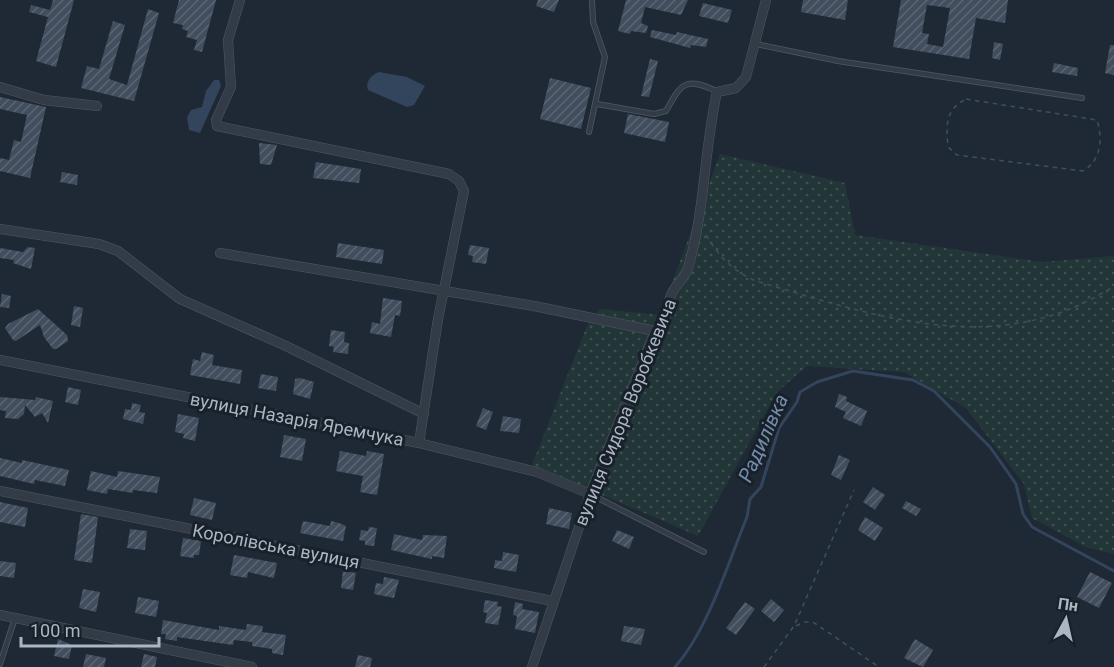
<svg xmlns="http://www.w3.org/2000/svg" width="1114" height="667" viewBox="0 0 1114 667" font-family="Roboto,sans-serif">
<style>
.grass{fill:url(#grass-dots)}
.water{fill:#32455d}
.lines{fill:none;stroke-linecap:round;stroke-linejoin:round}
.stream{stroke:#32455d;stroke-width:3}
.building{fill:url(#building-hatch);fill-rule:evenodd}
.service-casing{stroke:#505864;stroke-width:6}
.minor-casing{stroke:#505864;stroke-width:10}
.path{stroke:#3e5254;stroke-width:1.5;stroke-dasharray:4.5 4.5;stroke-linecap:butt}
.service{stroke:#323b46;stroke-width:4.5}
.minor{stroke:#323b46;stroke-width:9}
.labels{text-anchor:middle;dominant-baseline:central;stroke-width:6;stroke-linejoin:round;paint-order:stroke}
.street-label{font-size:18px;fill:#acb5c3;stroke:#18202a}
.water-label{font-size:20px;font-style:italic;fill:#748dac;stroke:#18202a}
</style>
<defs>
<pattern id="grass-dots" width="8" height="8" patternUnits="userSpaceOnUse" patternTransform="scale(1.5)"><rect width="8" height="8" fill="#223637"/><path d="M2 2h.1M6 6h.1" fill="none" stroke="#3f5152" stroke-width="1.8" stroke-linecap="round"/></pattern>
<pattern id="building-hatch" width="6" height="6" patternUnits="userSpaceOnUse" patternTransform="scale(1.5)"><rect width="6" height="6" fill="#424e5d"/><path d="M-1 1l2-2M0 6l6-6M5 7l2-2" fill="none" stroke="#5b6573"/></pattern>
</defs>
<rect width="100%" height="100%" fill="#1f2935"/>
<path class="grass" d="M720,154L845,183L855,235L1042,262L1114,256V554L1086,547L1032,518L1024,484L966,408L904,372L807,366L777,392L698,536L532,465L587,326L600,309L660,315Z"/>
<path class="water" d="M379,72L407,77L425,86L414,105L407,107L368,90C365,82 371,75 379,72Z
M214,80H219L221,86L200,133L189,130L187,117L191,110L202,107L206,91Z"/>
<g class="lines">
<path class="stream" d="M675,667C708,630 728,563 747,517L750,499L761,487L779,428L797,402L800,392L817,382L853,371L913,380L934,391L990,447L1016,484L1023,514L1032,527L1114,571"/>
</g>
<path class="building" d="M53,0H74L56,67L36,61L48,17L29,12L31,5L50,10Z
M179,0H216L202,52L194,50L197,40L186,37L188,31L182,29L183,25L173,23Z
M538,0H559L554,12L536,6Z
M626,0H688L681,15L645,7L641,23L648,26L646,33L631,31L630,34L618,31Z
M803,0H848L845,20L801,12Z
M901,0H1008L1005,23L976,18L969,59L893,47ZM927,5L950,8L943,47L927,44L929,34L922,33Z
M703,3L732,10L728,23L699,16Z
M148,9L159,13L134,101L81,88L87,66L99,69L113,21L125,25L109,79L127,85Z
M652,30L676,35L677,32L708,39L706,47L691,45L690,48L650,37Z
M994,42L1003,44L1000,60L992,58Z
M1110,45H1114V75L1105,73Z
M650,59L658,61L649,97L641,96Z
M1054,63L1078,68L1077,76L1052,72Z
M550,78L591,88L581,129L540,119Z
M0,97L46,107L30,178L0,171V158L9,160L14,140L21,142L27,115L0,109Z
M628,114L669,122L665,142L624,133Z
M259,143L277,145L271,165L260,164Z
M316,162L361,169L359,183L313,178Z
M62,172L78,175L77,185L60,182Z
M338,243L384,250L382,264L336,257Z
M470,245L489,248L486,264L472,262L473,256L468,255Z
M28,247L35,248L31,269L13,263L14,260L0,258V248L23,252Z
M2,294L11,296L9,308L0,307Z
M383,298L402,301L400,316L395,315L391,337L370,333L372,322L380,324Z
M74,306L83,308L80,327L71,325Z
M38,309L67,335L68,341L56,349H53L44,337L40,325L16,341L13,340L5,328L8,324Z
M331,330L345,332L344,342L349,343L348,354L333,352L334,347L329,346Z
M202,352L214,355L212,365L242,370L240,384L190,375L193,359L200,361Z
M261,374L278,377L276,391L258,388Z
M300,378L314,382L310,399L293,394L295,379Z
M68,387L81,390L78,405L65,402Z
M839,394L847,397L846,401L867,411L861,426L843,418L846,412L835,407Z
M0,397L35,400L36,397L53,401L48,423L42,413L35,417L25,405L24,414L18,419L5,418L6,411L0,410Z
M132,403L141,405L139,412L145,413L143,424L123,419L125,409L131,410Z
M483,408L493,412L486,430L476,426Z
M178,414L199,418L195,441L183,438L184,434L175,432Z
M503,416L521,419L519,433L500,431Z
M284,435L306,439L302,461L280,457Z
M340,451L366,456L367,451L384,454L377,495L360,492L363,476L336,471Z
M839,455L850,460L841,480L831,475Z
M0,458L22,463V460L69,470L65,486L35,480L34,484L0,476Z
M91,471L117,477L118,471L160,477L157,493L133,490V493L108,489L107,494L87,490Z
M873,487L885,495L875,510L863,502Z
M194,498L216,503L212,520L190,515Z
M906,501L921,509L916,516L902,508Z
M0,502L28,508L25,527L0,522Z
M549,508L572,513L569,529L546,524Z
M81,514L98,517L92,563L74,560Z
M865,517L883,528L875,541L858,530Z
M303,521L330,526L331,521L339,523L346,526L343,541L300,533Z
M369,527L377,528L374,546L365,545V541L359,540L361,530L368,531Z
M130,529L147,531L145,550L127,548Z
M617,530L634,537L629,549L612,541Z
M394,534L422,540L423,535L447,536L444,558L432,556V559L391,550Z
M183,538L201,541L199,555H194V558L180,556Z
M503,552L519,555L516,572L494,568L495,560L502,561Z
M234,555L277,563L274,578L248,572L247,578L230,575Z
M0,561L16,563L14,578L0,576Z
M343,571L356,573L353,590L341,588Z
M1090,572L1112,583L1099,608L1077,597Z
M384,577L399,580L394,598L374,594L376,583L383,584Z
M83,589L100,592L96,612L79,608Z
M138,597L159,601L156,617L135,613Z
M771,599L784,610L774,622L761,611Z
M485,600L498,602L497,606L502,607L498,625L485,623L487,613L483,612Z
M515,602L523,604L522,609L539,612L535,633L515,629L517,616L513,615Z
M745,602L755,609L736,635L726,628Z
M163,620L219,630V626L246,630L247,624L263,626L262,632L286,635L283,655L272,653V649L252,646V642L234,640L233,645L177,637V641L165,639L166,634H161Z
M624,626L645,629L641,645L621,641Z
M58,639L72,645L69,659L54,656Z
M915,639L933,650L923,667L904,658Z
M86,654L106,658L104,667H83Z
M144,654L157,657L155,667H141Z
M358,655L372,658L370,667H355Z"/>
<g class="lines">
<defs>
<path id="service" d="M756,44L838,61L1082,98
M597,104L654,114L666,111C681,84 685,76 716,91
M589,132L605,57L593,22L592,0
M590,494L704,552
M0,664L15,618"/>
<path id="minor" d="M240,0L228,40L231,87L216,120L217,126L449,174L459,181L464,191L438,319L419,443
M0,87L44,100L97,106
M0,229L99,244L118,251L180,299L286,346L424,414
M220,253L534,306L655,331
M0,360L419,443L537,472L590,494
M0,491L553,601
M0,615L252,667
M532,667L590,494L655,331C669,323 666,308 671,295C675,285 685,278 688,268C705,211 704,150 717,92L736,88L746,77L766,0"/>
</defs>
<use href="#service" class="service-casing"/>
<use href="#minor" class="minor-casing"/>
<path class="path" d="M966,99L1097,120C1103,139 1101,161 1083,171L957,155L948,147C946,125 945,110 966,99Z
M706,235C719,256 732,271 756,281C875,316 999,361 1114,286
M796,626L804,622H813L879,667
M764,667L794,626L854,490"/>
<use href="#service" class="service"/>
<use href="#minor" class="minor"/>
</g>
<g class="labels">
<g class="street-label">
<text transform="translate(625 412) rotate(-68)">вулиця Сидора Воробкевича</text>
<text transform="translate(297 419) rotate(11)">вулиця Назарія Яремчука</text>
<text transform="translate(276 546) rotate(11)">Королівська вулиця</text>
</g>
<g class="water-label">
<text transform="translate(763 438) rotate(-66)">Радилівка</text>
</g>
</g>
<g transform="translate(1066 619) rotate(8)" stroke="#18202a" stroke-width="4.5" paint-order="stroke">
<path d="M0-4.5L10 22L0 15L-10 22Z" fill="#acb5c3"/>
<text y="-9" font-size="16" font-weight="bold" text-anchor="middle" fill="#acb5c3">Пн</text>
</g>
<path d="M21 637v9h138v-9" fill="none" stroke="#acb5c3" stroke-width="3"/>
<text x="30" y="637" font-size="18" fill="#acb5c3" stroke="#18202a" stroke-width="4.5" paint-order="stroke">100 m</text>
</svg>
